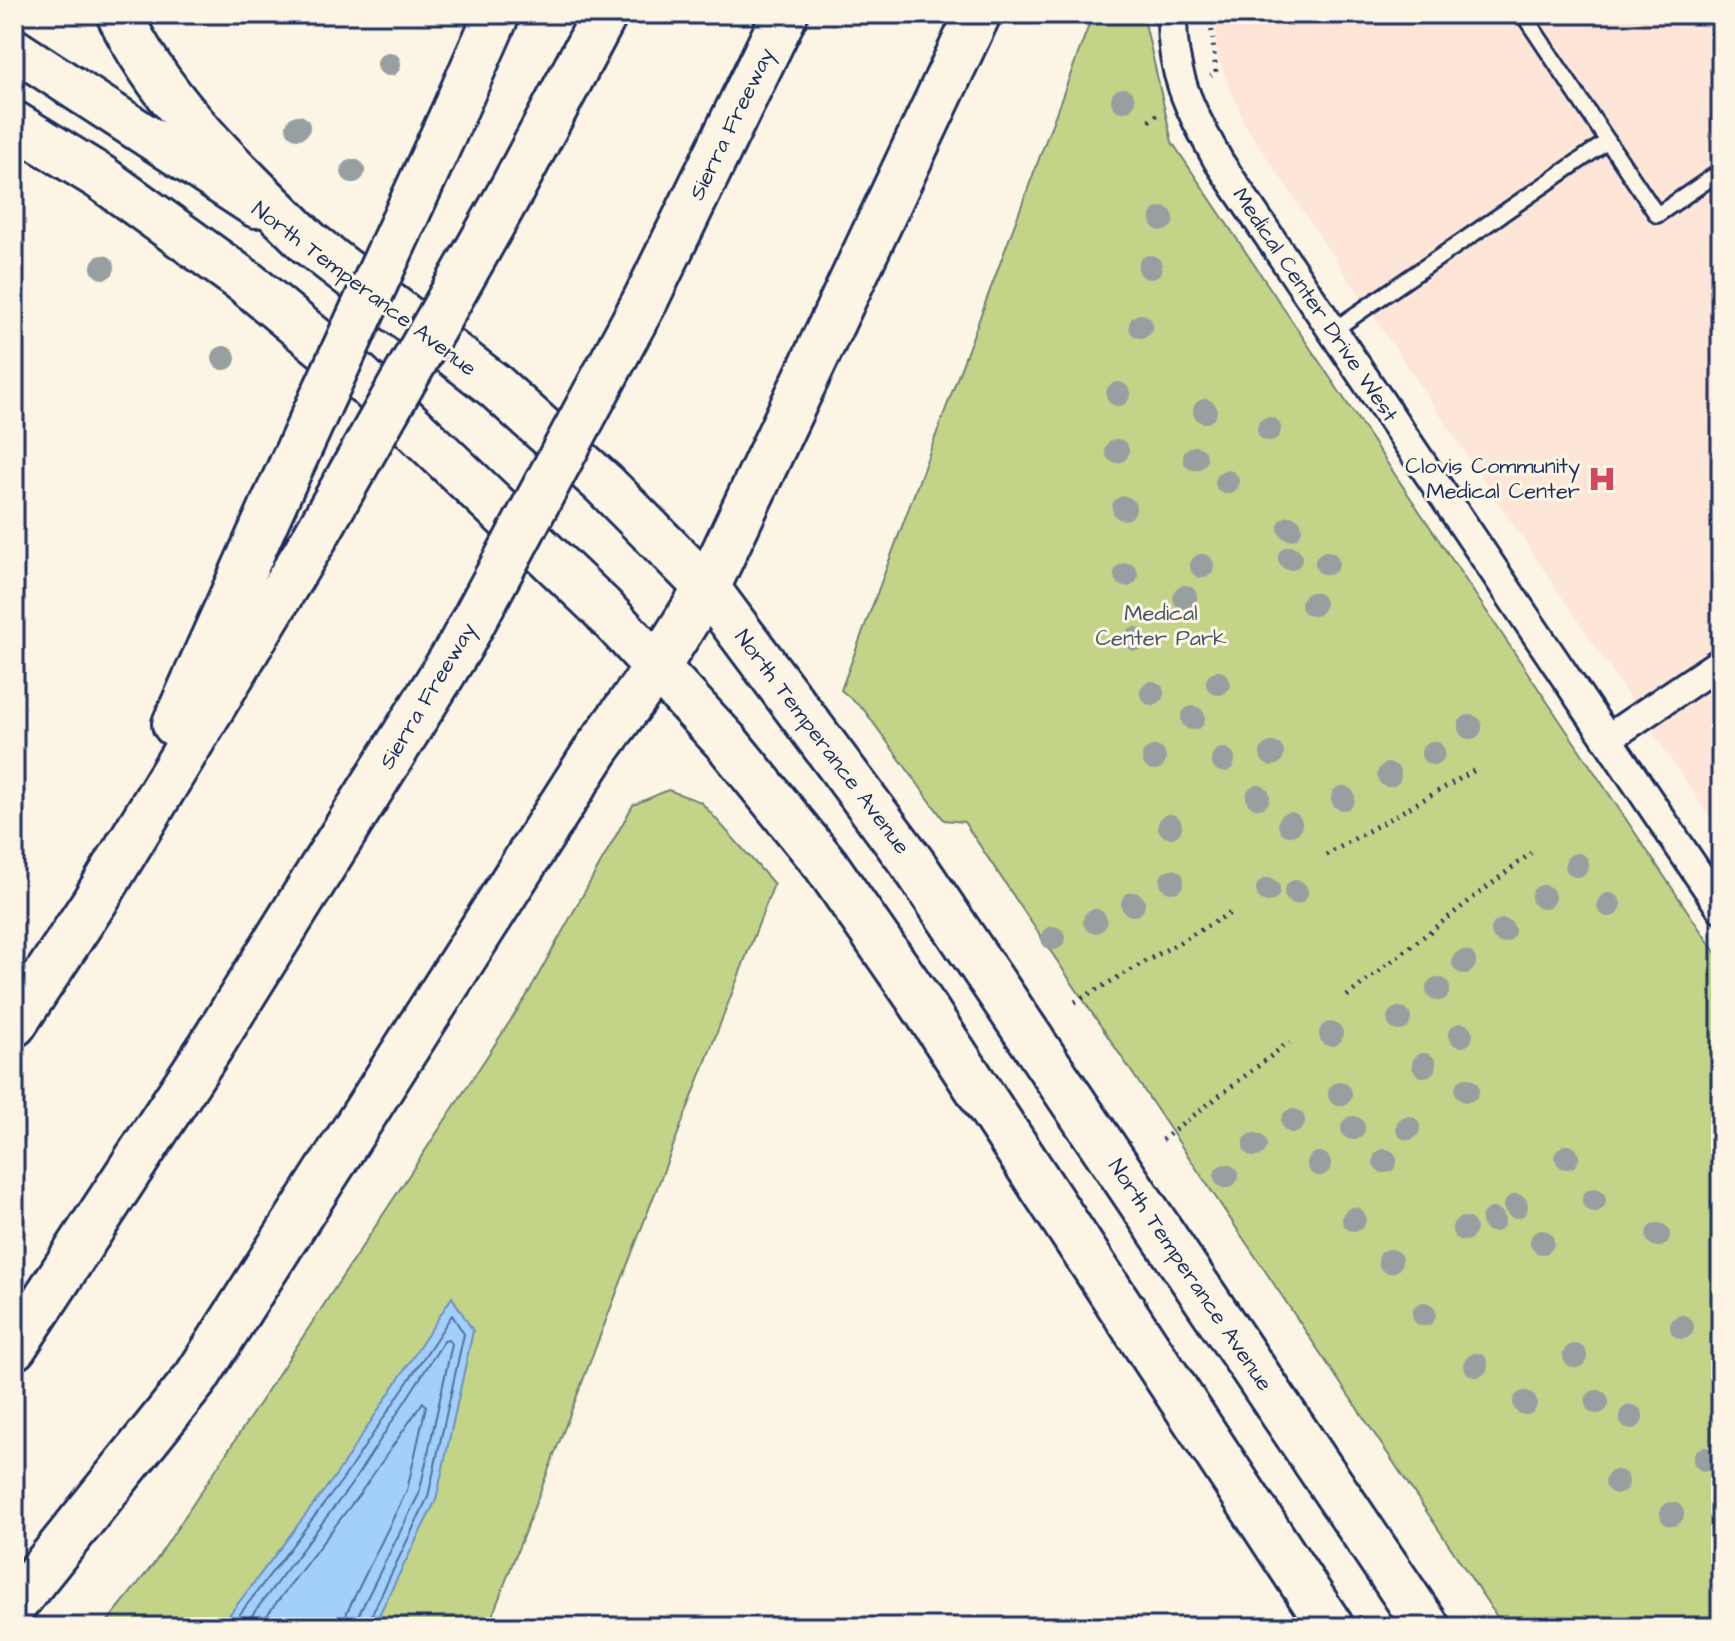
<svg xmlns="http://www.w3.org/2000/svg" width="1735" height="1641" viewBox="0 0 1735 1641" font-family="'Architects Daughter',sans-serif">
<style>
.built{fill:#fde6d8}
.green{fill:#c3d489;stroke:#6f8274;stroke-width:2}
.water{fill:#a3cffd;stroke:#6d8fbd;stroke-width:2}
.lines{fill:none;stroke-linecap:round;stroke-linejoin:round}
.shore{stroke:#516f9e;stroke-width:2}
.service-casing{stroke:#1b2f5e;stroke-width:20}
.minor-casing{stroke:#1b2f5e;stroke-width:34}
.secondary-casing{stroke:#1b2f5e;stroke-width:46}
.primary-casing{stroke:#1b2f5e;stroke-width:50}
.motorway-casing{stroke:#1b2f5e;stroke-width:50}
.path{stroke:#1b2f5e;stroke-width:5;stroke-dasharray:2 6;stroke-linecap:butt}
.service{stroke:#fcf5e5;stroke-width:14}
.minor{stroke:#fcf5e5;stroke-width:28}
.secondary{stroke:#fcf5e5;stroke-width:40}
.primary{stroke:#fcf5e5;stroke-width:44}
.motorway{stroke:#fcf5e5;stroke-width:44}
.motorway-bridge-casing{stroke:#1b2f5e;stroke-width:50;stroke-linecap:butt}
.motorway-bridge{stroke:#fcf5e5;stroke-width:44}
.tree{fill:#979fa1}
.labels{text-anchor:middle;dominant-baseline:central;stroke-width:6;stroke-linejoin:round;paint-order:stroke}
.street-label{font-size:22px;fill:#1b2f5e;stroke:#fcf5e5}
.poi-label{font-size:22px;fill:#1b2f5e;stroke:#fcf5e5;text-anchor:end}
.park-label{font-size:22px;fill:#455869;stroke:#fcf5e5}
</style>
<rect width="100%" height="100%" fill="#fcf5e5"/>
<filter id="ink" filterUnits="userSpaceOnUse"><feTurbulence type="fractalNoise" baseFrequency=".0125" numOctaves="2"/><feDisplacementMap in="SourceGraphic" scale="16" xChannelSelector="R" yChannelSelector="G"/><feConvolveMatrix kernelMatrix="1 2 1 2 8 2 1 2 1" color-interpolation-filters="sRGB"/></filter>
<g filter="url(#ink)">
<path class="built" d="M1215,14H1721V834L1245,125L1217,56Z"/>
<path class="green" d="M1093,14H1143L1172,142L1721,961V1627H1504L964,822L944,820L864,710L841,690Z
M668,790L701,802L774,884L488,1627H103L153,1565L526,997L633,805Z"/>
<path class="water" d="M452,1297L473,1331L436,1500L373,1627H220L336,1475Z"/>
<g class="lines">
<path class="shore" d="M230,1627L343,1479L452,1315L464,1334L428,1497L366,1627
M243,1627L351,1485L444,1341L449,1340L452,1344L419,1494L358,1616L356,1627
M258,1627L361,1492L423,1402L426,1406L407,1490L347,1612L344,1627"/>
<defs>
<path id="service" d="M1523,14L1657,215L1721,171
M1332,331L1608,141"/>
<path id="minor" d="M1172,14C1171,76 1190,109 1219,162L1721,908
M1607,739L1721,662"/>
<path id="secondary" d="M14,49L256,207"/>
<path id="primary" d="M14,124L100,177L247,283L358,375L601,607L727,743L826,865L916,995L1331,1627
M309,243L495,386L604,484L707,588L913,864L1427,1627"/>
<path id="motorway" d="M119,14C163,106 238,172 309,243
M452,116L497,14
M512,189L605,14
M646,299L785,14
M175,724L274,503
M14,1024L95,901L314,539
M14,1347L211,1046L460,646
M14,1605L196,1378L597,749L658,666L707,588L978,14"/>
</defs>
<use href="#service" class="service-casing"/>
<use href="#minor" class="minor-casing"/>
<use href="#secondary" class="secondary-casing"/>
<use href="#primary" class="primary-casing"/>
<use href="#motorway" class="motorway-casing"/>
<path class="path" d="M1210,14L1216,72L1211,76
M1149,121L1161,112
M1326,855L1477,769
M1347,996L1531,853
M1075,1002L1232,912
M1162,1140L1289,1042"/>
<use href="#service" class="service"/>
<use href="#minor" class="minor"/>
<use href="#secondary" class="secondary"/>
<use href="#primary" class="primary"/>
<use href="#motorway" class="motorway"/>
<defs>
<path id="motorway-bridge" d="M274,503L452,116
M314,539L512,189
M460,646L646,299"/>
</defs>
<use href="#motorway-bridge" class="motorway-bridge-casing"/>
<use href="#motorway-bridge" class="motorway-bridge"/>
</g>
<g class="tree">
<circle cx="389" cy="64" r="12"/>
<circle cx="1123" cy="100" r="12"/>
<circle cx="298" cy="127" r="12"/>
<circle cx="353" cy="171" r="12"/>
<circle cx="1162" cy="219" r="12"/>
<circle cx="103" cy="267" r="12"/>
<circle cx="1150" cy="267" r="12"/>
<circle cx="1141" cy="326" r="12"/>
<circle cx="224" cy="358" r="12"/>
<circle cx="1118" cy="394" r="12"/>
<circle cx="1205" cy="411" r="12"/>
<circle cx="1269" cy="429" r="12"/>
<circle cx="1117" cy="451" r="12"/>
<circle cx="1195" cy="458" r="12"/>
<circle cx="1227" cy="482" r="12"/>
<circle cx="1124" cy="508" r="12"/>
<circle cx="1290" cy="528" r="12"/>
<circle cx="1290" cy="558" r="12"/>
<circle cx="1327" cy="563" r="12"/>
<circle cx="1202" cy="566" r="12"/>
<circle cx="1126" cy="575" r="12"/>
<circle cx="1185" cy="597" r="12"/>
<circle cx="1313" cy="604" r="12"/>
<circle cx="1135" cy="639" r="12"/>
<circle cx="1218" cy="683" r="12"/>
<circle cx="1152" cy="693" r="12"/>
<circle cx="1193" cy="718" r="12"/>
<circle cx="1470" cy="727" r="12"/>
<circle cx="1433" cy="753" r="12"/>
<circle cx="1272" cy="754" r="12"/>
<circle cx="1154" cy="758" r="12"/>
<circle cx="1223" cy="760" r="12"/>
<circle cx="1389" cy="775" r="12"/>
<circle cx="1258" cy="797" r="12"/>
<circle cx="1343" cy="798" r="12"/>
<circle cx="1290" cy="824" r="12"/>
<circle cx="1170" cy="826" r="12"/>
<circle cx="1577" cy="865" r="12"/>
<circle cx="1172" cy="881" r="12"/>
<circle cx="1268" cy="890" r="12"/>
<circle cx="1296" cy="892" r="12"/>
<circle cx="1543" cy="897" r="12"/>
<circle cx="1133" cy="904" r="12"/>
<circle cx="1609" cy="905" r="12"/>
<circle cx="1095" cy="921" r="12"/>
<circle cx="1503" cy="931" r="12"/>
<circle cx="1053" cy="938" r="12"/>
<circle cx="1464" cy="962" r="12"/>
<circle cx="1438" cy="989" r="12"/>
<circle cx="1399" cy="1019" r="12"/>
<circle cx="1331" cy="1034" r="12"/>
<circle cx="1461" cy="1035" r="12"/>
<circle cx="1424" cy="1065" r="12"/>
<circle cx="1467" cy="1090" r="12"/>
<circle cx="1340" cy="1094" r="12"/>
<circle cx="1293" cy="1121" r="12"/>
<circle cx="1353" cy="1128" r="12"/>
<circle cx="1408" cy="1128" r="12"/>
<circle cx="1255" cy="1145" r="12"/>
<circle cx="1567" cy="1157" r="12"/>
<circle cx="1385" cy="1161" r="12"/>
<circle cx="1319" cy="1164" r="12"/>
<circle cx="1226" cy="1176" r="12"/>
<circle cx="1594" cy="1200" r="12"/>
<circle cx="1516" cy="1206" r="12"/>
<circle cx="1354" cy="1219" r="12"/>
<circle cx="1493" cy="1220" r="12"/>
<circle cx="1464" cy="1229" r="12"/>
<circle cx="1658" cy="1235" r="12"/>
<circle cx="1542" cy="1242" r="12"/>
<circle cx="1390" cy="1261" r="12"/>
<circle cx="1424" cy="1314" r="12"/>
<circle cx="1682" cy="1327" r="12"/>
<circle cx="1575" cy="1356" r="12"/>
<circle cx="1476" cy="1365" r="12"/>
<circle cx="1597" cy="1402" r="12"/>
<circle cx="1525" cy="1403" r="12"/>
<circle cx="1631" cy="1417" r="12"/>
<circle cx="1705" cy="1459" r="12"/>
<circle cx="1617" cy="1482" r="12"/>
<circle cx="1672" cy="1514" r="12"/>
</g>
</g>
<defs>
<symbol id="hospital-bare" viewBox="-9 -9 18 18"><path d="M-5-5h3v3.5h4V-5h3V5h-3V1.5h-4V5h-3Z" fill="#d1495b" stroke="#fcf5e5" stroke-width="2.5" paint-order="stroke"/></symbol>
</defs>
<g fill-rule="evenodd">
<use href="#hospital-bare" x="1582" y="459" width="40" height="40"/>
</g>
<g class="labels">
<g class="street-label">
<text transform="translate(732 124) rotate(-64)">Sierra Freeway</text>
<text transform="translate(364 289) rotate(37)">North Temperance Avenue</text>
<text transform="translate(1315 305) rotate(56)">Medical Center Drive West</text>
<text transform="translate(428 696) rotate(-59)">Sierra Freeway</text>
<text transform="translate(822 742) rotate(53)">North Temperance Avenue</text>
<text transform="translate(1190 1275) rotate(56)">North Temperance Avenue</text>
</g>
<g class="poi-label">
<text x="1580" y="466">Clovis Community<tspan x="1580" dy="25">Medical Center</tspan></text>
</g>
<g class="park-label">
<text x="1161" y="613">Medical<tspan x="1161" dy="25">Center Park</tspan></text>
</g>
</g>
<rect width="1735" height="1641" fill="none" stroke="#fcf5e5" stroke-width="48"/>
<rect x="24" y="24" width="1687" height="1593" fill="none" stroke="#1b2f5e" stroke-width="3" filter="url(#ink)"/>
</svg>
